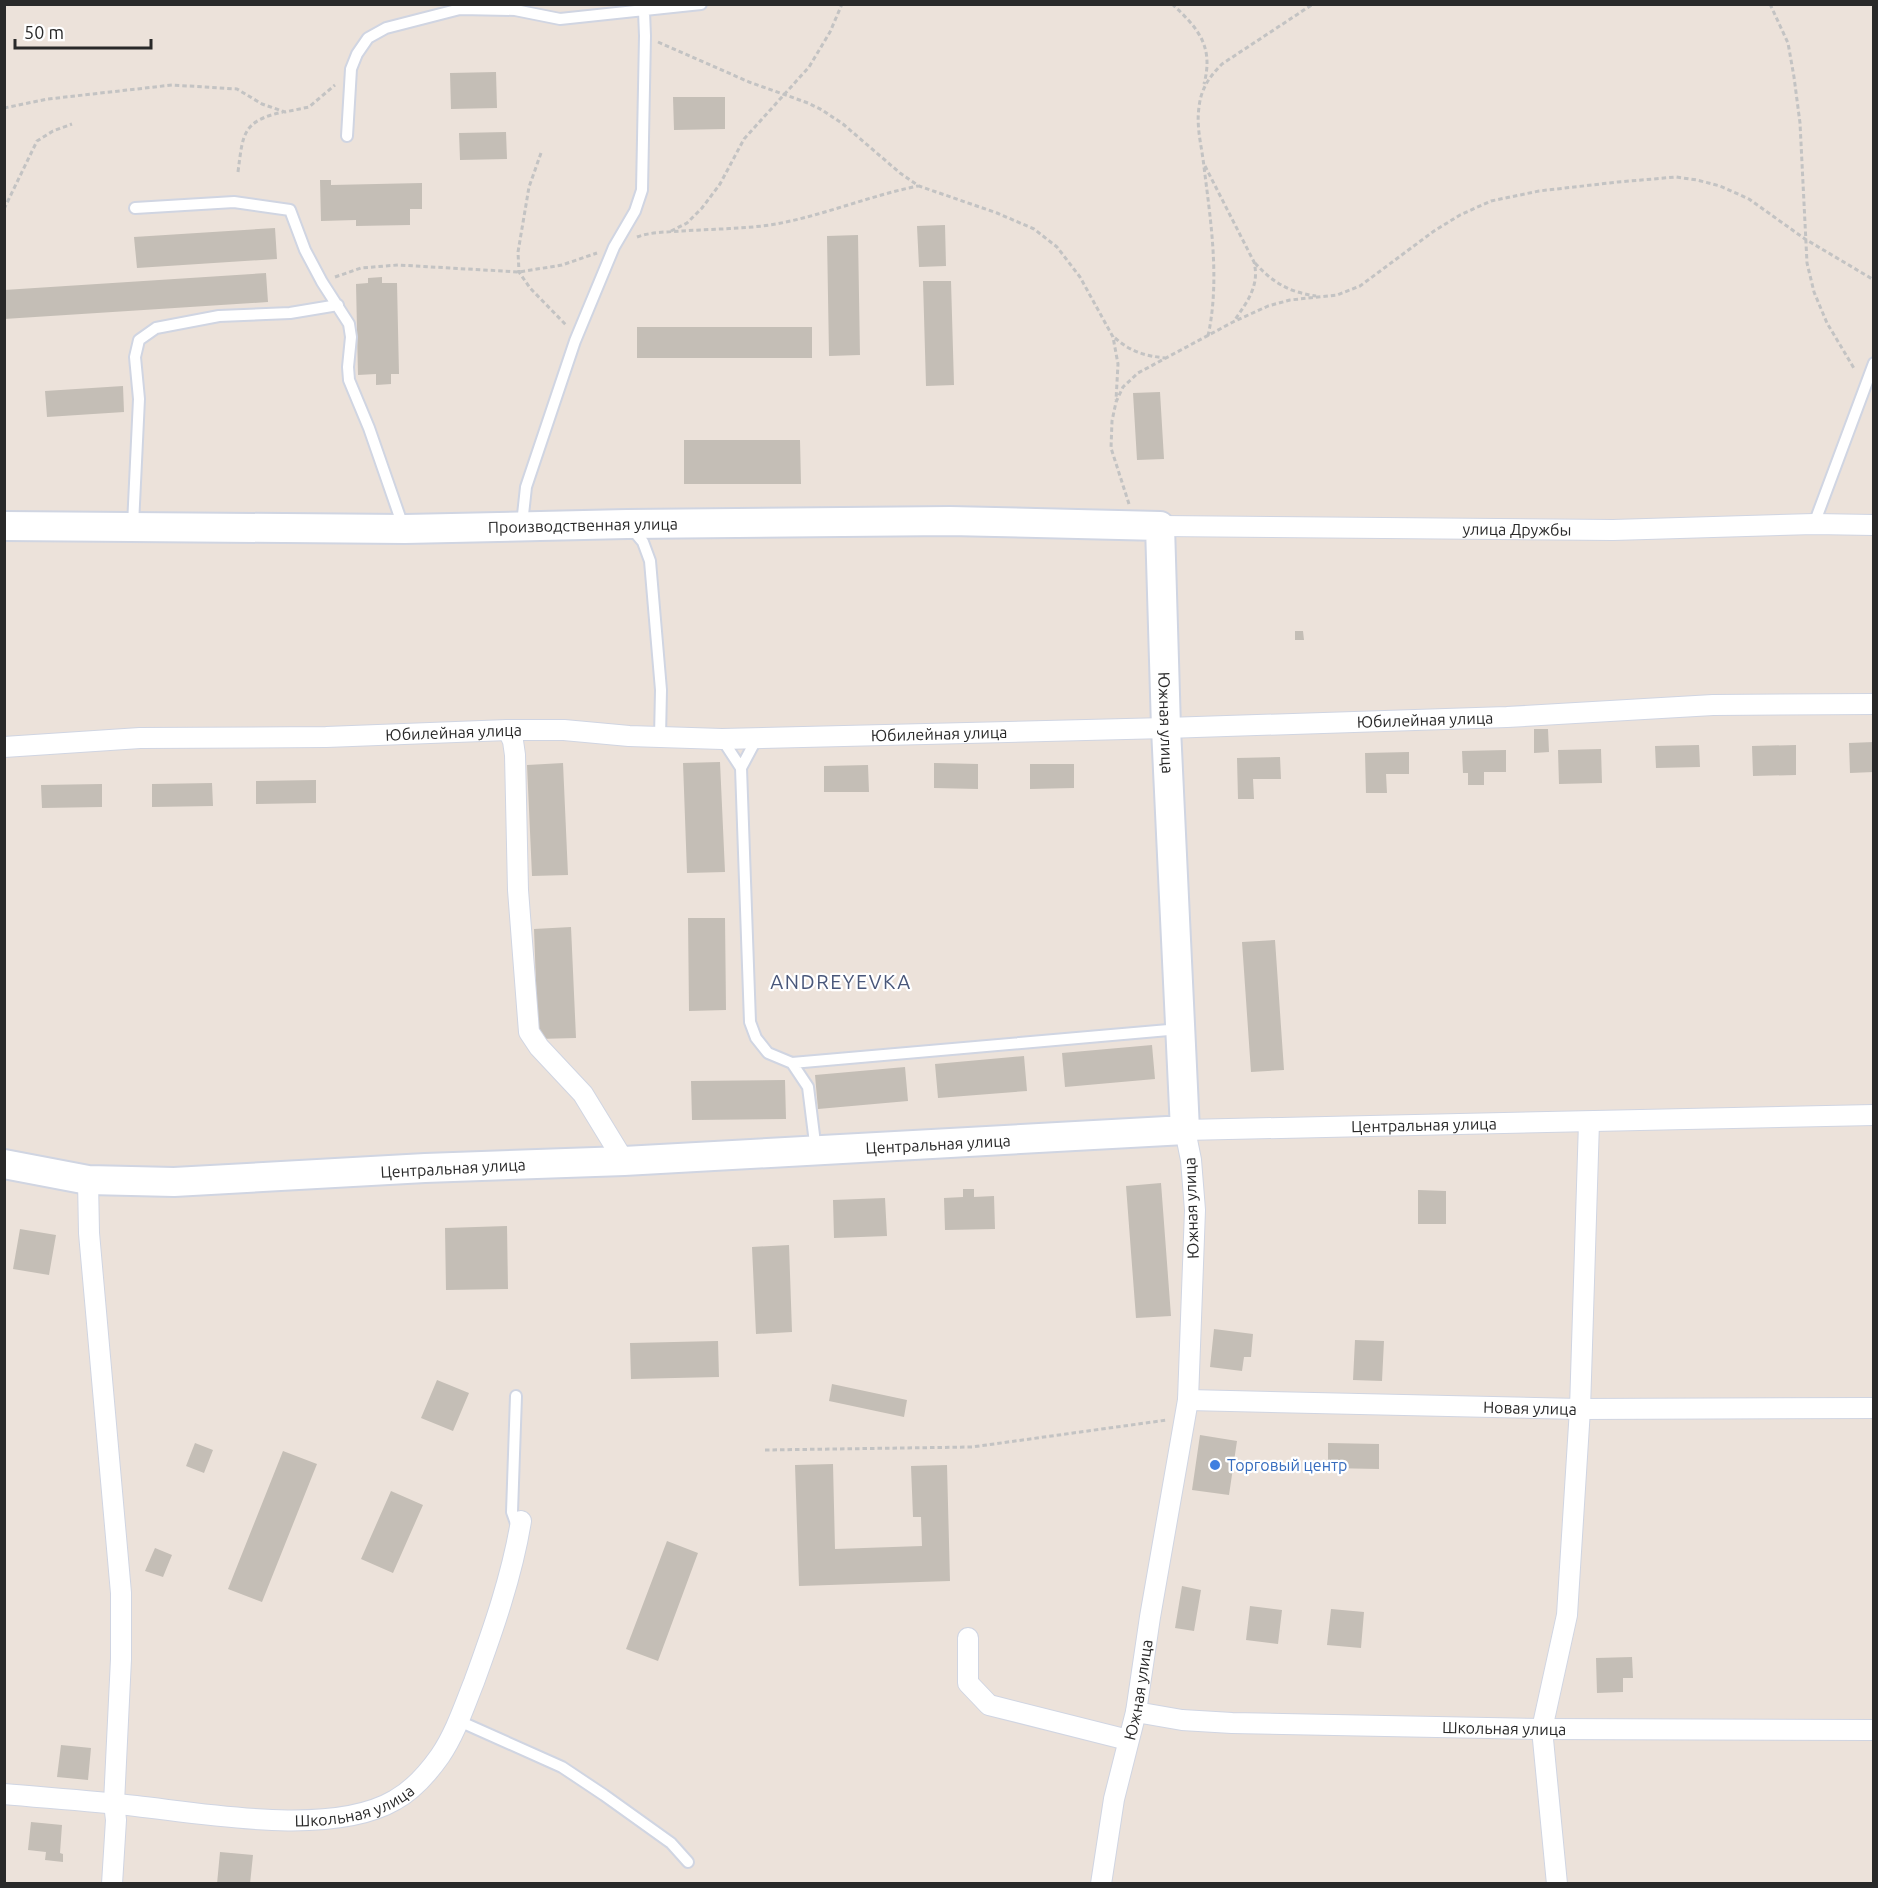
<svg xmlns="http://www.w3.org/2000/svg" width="1878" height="1888" viewBox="0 0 1878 1888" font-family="Ubuntu,sans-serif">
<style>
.building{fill:#c4beb6}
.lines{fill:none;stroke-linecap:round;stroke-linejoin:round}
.lane-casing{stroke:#d0d5e2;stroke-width:14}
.street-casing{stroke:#d0d5e2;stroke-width:22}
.secondary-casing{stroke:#d0d5e2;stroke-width:32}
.path{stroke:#c3c3c3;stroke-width:3;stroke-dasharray:4.5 3;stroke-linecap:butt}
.lane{stroke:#fff;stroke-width:10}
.street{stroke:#fff;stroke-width:20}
.secondary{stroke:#fff;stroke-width:28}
.shop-dot{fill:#3f7fe0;stroke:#fff;stroke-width:2}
.labels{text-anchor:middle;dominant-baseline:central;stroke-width:4.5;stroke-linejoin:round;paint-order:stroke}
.street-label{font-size:16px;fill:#292929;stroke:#fff}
.shop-label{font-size:16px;fill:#366cbe;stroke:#fff;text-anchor:start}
.quarter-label{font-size:20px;letter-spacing:1.5px;fill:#49577a;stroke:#fff}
</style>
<rect width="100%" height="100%" fill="#ece2da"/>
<path class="building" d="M496,72L497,108L451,109L450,73Z
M673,97H725V129L674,130Z
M506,132L507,159L460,160L459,133Z
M320,180H331V185L422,183V209H410V225L356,226V220L321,221Z
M945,225L946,266L919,267L917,226Z
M275,228L277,259L137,268L134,237Z
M858,235L860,355L829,356L827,236Z
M266,273L268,302L4,319V290Z
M382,277V283H397L399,374H391V384L376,385V374L358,375L356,284L368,283V278Z
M923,281H951L954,385L926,386Z
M637,327H812V358H637Z
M123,386L124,412L47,417L45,391Z
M1160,392L1164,459L1137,460L1133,393Z
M684,440H800L801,484H684Z
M1295,631H1303L1304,640H1295Z
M1534,729H1548L1549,752L1534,753Z
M1874,742V772L1850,773L1849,743Z
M1699,745L1700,767L1656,768L1655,746Z
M1796,745V775L1753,776L1752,746Z
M1601,749L1602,783L1559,784L1558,750Z
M1506,750V772H1484V785H1468V773H1463L1462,751Z
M1409,752V774H1386L1387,793H1366L1365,753Z
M1280,757L1281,779H1253L1254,799H1238L1237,758Z
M720,762L725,872L687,873L683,763Z
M563,763L568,875L532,876L527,765Z
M934,763L978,764V789L934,788Z
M1030,764H1074V788L1030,789Z
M868,765L869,792H824V766Z
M316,780V803L256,804V781Z
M212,783L213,806L152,807V784Z
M102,784V807L42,808L41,785Z
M688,918H725L726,1010L689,1011Z
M571,927L576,1038L538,1039L534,929Z
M1275,940L1284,1070L1251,1072L1242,942Z
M1152,1045L1155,1079L1065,1087L1062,1053Z
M1024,1056L1027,1091L938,1098L935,1064Z
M905,1067L908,1101L818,1109L815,1075Z
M785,1080L786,1119L692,1120L691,1081Z
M1161,1183L1171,1316L1136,1318L1126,1186Z
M963,1189H974V1197L994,1196L995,1229L945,1230L944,1198L963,1197Z
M1418,1190L1446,1191V1224H1418Z
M885,1198L887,1236L834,1238L833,1200Z
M507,1226L508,1289L446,1290L445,1228Z
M20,1229L56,1235L49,1275L13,1269Z
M789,1245L792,1332L756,1334L752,1247Z
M1214,1329L1253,1334L1251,1357H1244L1242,1371L1210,1367Z
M1355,1340L1384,1341L1382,1381L1353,1380Z
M718,1341L719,1377L631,1379L630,1343Z
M437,1380L469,1393L453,1431L421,1418Z
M832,1384L907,1400L904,1417L829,1401Z
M1200,1435L1237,1441L1229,1495L1192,1490Z
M195,1443L213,1450L204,1473L186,1466Z
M1328,1443L1379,1444V1469L1328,1468Z
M283,1451L317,1464L262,1602L228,1589Z
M833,1464L835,1549L922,1546L921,1517H913L911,1466L947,1465L950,1581L799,1586L795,1465Z
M391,1491L423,1505L393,1573L361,1559Z
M667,1541L698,1553L658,1661L626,1649Z
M155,1548L172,1555L163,1577L145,1571Z
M1182,1586L1201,1590L1194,1631L1175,1628Z
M1250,1606L1282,1610L1278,1644L1246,1640Z
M1331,1609L1364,1612L1361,1648L1327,1645Z
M1632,1657L1633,1678H1623V1692L1597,1693L1596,1658Z
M61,1745L91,1748L88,1780L57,1777Z
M31,1822L62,1825L60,1853L63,1854V1862L45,1860L46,1852L28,1850Z
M220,1852L253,1855L250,1884H217Z"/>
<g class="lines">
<defs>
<path id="lane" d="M347,136L351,69L357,54L368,38L386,28L460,9L515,10L560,19L701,4
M135,208L234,202L290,210L305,250L322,282L349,324L351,337L348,367L349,380L369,428L403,526
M522,524L526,487L575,341L614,247L635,211L642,190L645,36L644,11
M1814,524L1874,363
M133,525L139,399L135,357L139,340L156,328L219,316L290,313L338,305
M632,529L643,542L650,561L661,690L660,737
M722,739L741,768L750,1022L756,1038L768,1053L792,1063L808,1087L816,1151
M741,768L757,738
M792,1063L1180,1029
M516,1396L512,1512L518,1529
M459,1721L562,1767L604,1795L671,1843L688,1862"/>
<g id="street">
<path id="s1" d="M1160,526L1613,530L1814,524L1874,525"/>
<path d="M508,730L513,741L515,755L518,890L529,1032L539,1047L583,1094L624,1161"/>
<path id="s2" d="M4,747L140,738L326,737L508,730H564L629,736L722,739L1166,728L1507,717L1713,705L1874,704"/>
<path d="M88,1180L89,1233L121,1593V1659L114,1803L116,1820L112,1884"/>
<path id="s3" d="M1188,1400L1580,1409L1874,1408"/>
<path d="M968,1638V1683L989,1705L1128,1740"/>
<path id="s4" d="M1136,1712L1182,1720L1232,1723L1542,1729L1874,1730"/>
<path id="s5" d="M4,1794C48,1798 92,1801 136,1806C207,1814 332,1837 395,1800C413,1790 428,1773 440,1756C455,1734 464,1707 474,1682C493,1630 512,1576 521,1521"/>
<path id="s6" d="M1101,1884L1114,1799L1136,1712L1150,1617L1188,1400L1195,1210L1191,1160L1185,1130L1874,1115"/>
<path d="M1557,1884L1542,1729L1567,1615L1580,1409L1589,1122"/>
</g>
<g id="secondary">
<path id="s7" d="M4,526L405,529L627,524L950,521L1160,526L1166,728L1185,1130L624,1161L425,1168L174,1182L88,1180L4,1164"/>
</g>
</defs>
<use href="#lane" class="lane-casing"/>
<use href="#street" class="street-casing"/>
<use href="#secondary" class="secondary-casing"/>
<path class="path" d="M1172,4C1198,28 1214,46 1204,84
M1770,4L1788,43L1794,77L1800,123L1807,263L1814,292L1827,323L1855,370
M658,42L749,82L808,103L822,110L843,124L900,173L919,186L997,213L1034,229L1057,247L1080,277L1113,337L1118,364L1116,400
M4,108L48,99L172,85L237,89L262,104L285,112L309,107L335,85
M541,153L529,187L518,252L519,272L530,288L567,326
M1205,166L1254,262C1260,286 1247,302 1234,321
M238,172C243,134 242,121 283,112
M4,209L37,141L53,131L72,124
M671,231L687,223L702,208L720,184L744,139L809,67L830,32L842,4
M637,237C650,232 667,232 682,231C711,229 741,229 770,225C820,217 868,196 918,186
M1255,263C1273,283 1289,292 1316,296
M335,277L361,268L398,265L519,272L562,265L597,253
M1208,336C1220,281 1211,223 1204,167C1202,147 1196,128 1199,107C1201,89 1209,77 1222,64L1313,4
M1115,338C1131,352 1145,356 1166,358
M1129,504L1111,448L1112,421L1116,402L1123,387L1138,373L1233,322L1268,306L1290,300L1337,295L1360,286L1434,231L1460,215L1491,201L1539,191L1618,182L1676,177L1697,180L1720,186L1749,199L1805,239L1874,280
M765,1450L972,1447L1167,1420"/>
<use href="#lane" class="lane"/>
<use href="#street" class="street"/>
<use href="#secondary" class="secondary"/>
</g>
<circle class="shop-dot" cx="1215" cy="1465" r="6"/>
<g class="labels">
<g class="street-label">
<text stroke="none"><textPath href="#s7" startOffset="579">Производственная улица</textPath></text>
<text stroke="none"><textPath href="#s1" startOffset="357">улица Дружбы</textPath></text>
<text stroke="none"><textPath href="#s2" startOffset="1422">Юбилейная улица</textPath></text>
<text stroke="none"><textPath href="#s7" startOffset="1353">Южная улица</textPath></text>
<text stroke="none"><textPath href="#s2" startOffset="450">Юбилейная улица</textPath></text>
<text stroke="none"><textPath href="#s2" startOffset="936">Юбилейная улица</textPath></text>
<text stroke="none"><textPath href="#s6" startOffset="1002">Центральная улица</textPath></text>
<text transform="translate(938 1144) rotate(-3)">Центральная улица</text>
<text transform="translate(453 1168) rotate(-3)">Центральная улица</text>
<text transform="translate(1191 1208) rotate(-92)">Южная улица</text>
<text stroke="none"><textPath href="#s3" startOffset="342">Новая улица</textPath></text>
<text stroke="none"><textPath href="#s6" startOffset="198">Южная улица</textPath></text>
<text stroke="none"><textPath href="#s4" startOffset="369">Школьная улица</textPath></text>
<text stroke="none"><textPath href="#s5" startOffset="354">Школьная улица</textPath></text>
</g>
<g class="shop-label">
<text x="1227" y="1465">Торговый центр</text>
</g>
<g class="quarter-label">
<text x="841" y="981">ANDREYEVKA</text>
</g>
</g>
<rect width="1878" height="1888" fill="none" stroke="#292929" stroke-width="12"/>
<path d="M15 39v9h136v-9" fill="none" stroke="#292929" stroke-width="3"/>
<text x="24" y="39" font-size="18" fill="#292929" stroke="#ffffff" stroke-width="4.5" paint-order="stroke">50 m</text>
</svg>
